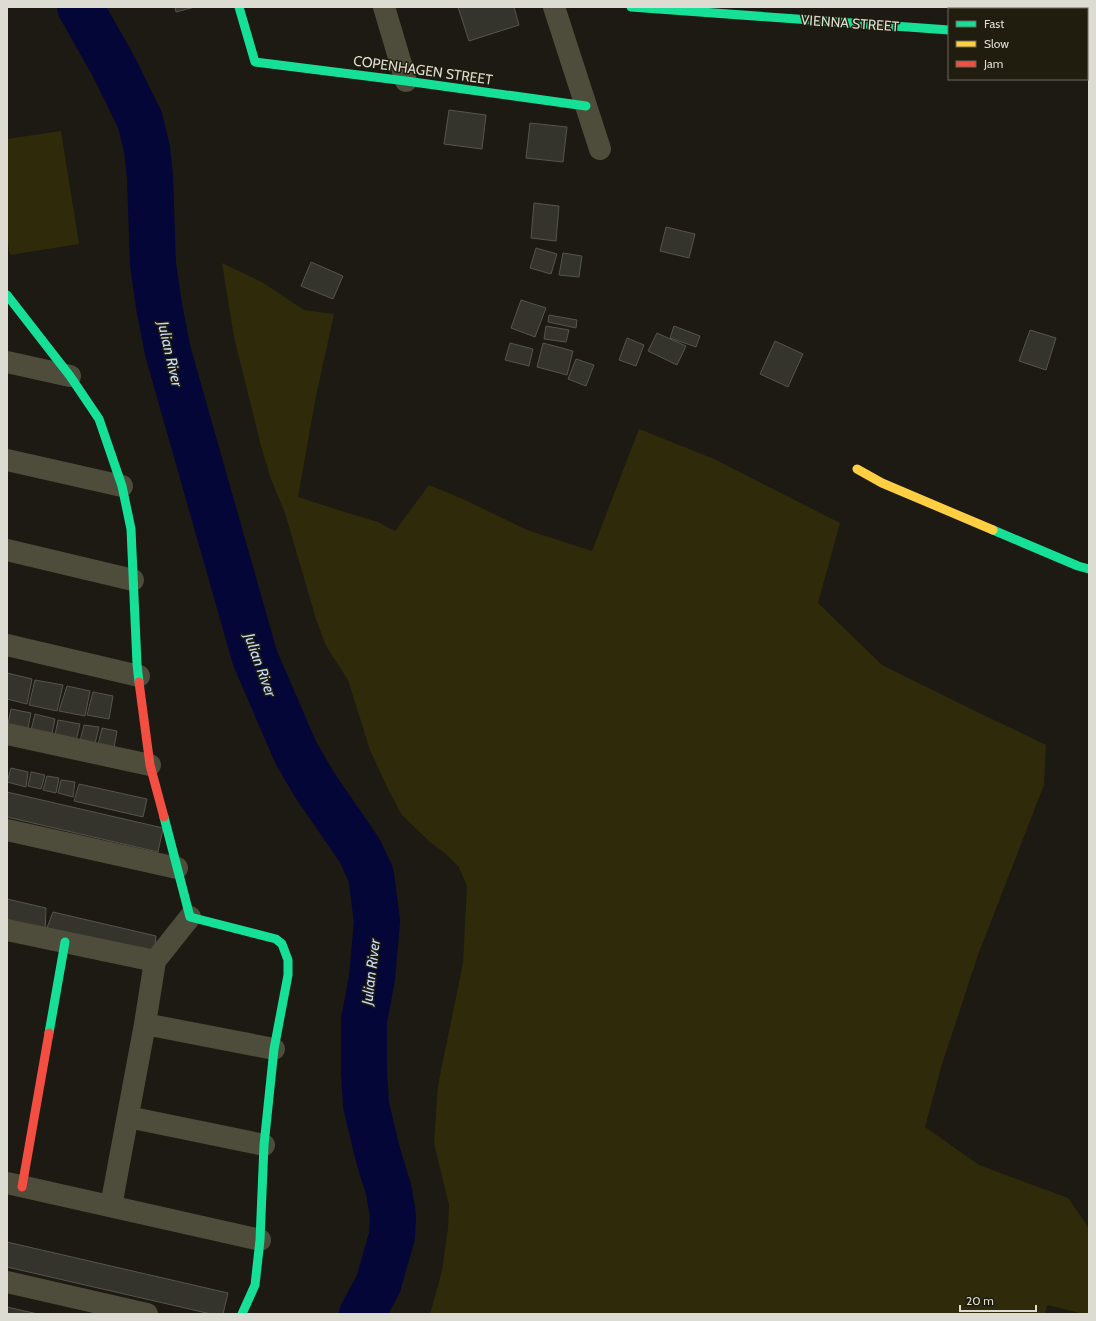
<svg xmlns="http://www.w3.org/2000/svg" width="1096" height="1321" viewBox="0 0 1096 1321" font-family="Cabin,sans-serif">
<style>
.green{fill:#2f2a0a}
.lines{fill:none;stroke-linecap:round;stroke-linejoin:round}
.river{stroke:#030637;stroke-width:46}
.building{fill:#34332c;stroke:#55544d}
.street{stroke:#4e4c3a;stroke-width:22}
.fast{stroke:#16e098;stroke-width:9}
.slow{stroke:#ffcf43;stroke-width:9}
.jam{stroke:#f24e42;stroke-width:9}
.labels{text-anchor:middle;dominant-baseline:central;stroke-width:3;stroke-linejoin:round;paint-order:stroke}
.street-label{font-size:14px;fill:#dddcd2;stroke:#201d0e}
.water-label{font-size:15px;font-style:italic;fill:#c6dbfe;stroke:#201d0e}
</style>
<rect width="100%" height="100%" fill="#1c1a12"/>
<path class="green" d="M61,131L79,244L10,255L7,238V139Z
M222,263L262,282L304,310L334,314L316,396L298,497L338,510L378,522L395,531L429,485L463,499L527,530L592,551L639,429L714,459L840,523L818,603L882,665L973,710L1046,745L1044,785L978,955L942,1064L925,1127L979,1165L1068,1198L1089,1228V1314H1084L1047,1305L1045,1314H430L442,1271L448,1228L449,1205L434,1143L438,1085L463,963L467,886L459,867L446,854L430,842L402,815L388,789L370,750L348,680L326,646L316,619L285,513L271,479L261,446L234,337Z"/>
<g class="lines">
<path class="river" d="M80,7L114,67L140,120L147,149L150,177L153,264L159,306L168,352L255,658L296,753L314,784L360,851L371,875L377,921L372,978L364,1021V1071L366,1105L378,1155L389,1191L393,1216L392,1236L378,1285L362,1314"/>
</g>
<path class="building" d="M175,7H195L176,12Z
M458,7H514L519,25L469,41Z
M449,110L486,115L482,149L444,144Z
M530,123L567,127L563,162L526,158Z
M534,203L559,206L556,241L531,238Z
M666,227L695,234L689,258L660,251Z
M536,248L557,254L551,274L530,268Z
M563,253L582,256L579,277L559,275Z
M311,262L343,276L333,299L301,286Z
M521,300L546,308L535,337L511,328Z
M549,315L577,320L576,328L548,322Z
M546,326L569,330L566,342L544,339Z
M674,326L700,336L696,347L670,338Z
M1030,330L1056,338L1046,370L1019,361Z
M657,333L686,346L677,365L648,351Z
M627,338L644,345L636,366L619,360Z
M775,341L803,354L788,387L760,374Z
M510,343L533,349L529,366L505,360Z
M543,343L573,351L567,375L537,367Z
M576,359L594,365L586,386L568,379Z
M7,673L32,679L27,704L7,699Z
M35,680L63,685L57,711L29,705Z
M67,686L90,691L85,716L59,711Z
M93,692L113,696L109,719L87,715Z
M11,709L31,713L27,733L7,729Z
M35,714L55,719L51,738L30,734Z
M58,720L80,724L75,745L54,740Z
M84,725L99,727L94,748L79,745Z
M102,728L117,731L113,754L97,749Z
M11,768L28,772L26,787L7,782Z
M31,772L45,775L41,789L28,786Z
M47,776L59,778L56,793L43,790Z
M61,780L75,782L73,797L58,793Z
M79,784L147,799L143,817L74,801Z
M7,792L163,828L158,852L7,817Z
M7,899L46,908L45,933L7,924Z
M53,912L156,936L154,958L45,933Z
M7,1242L228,1293L223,1314H211L7,1267Z
M7,1307L38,1314H7Z"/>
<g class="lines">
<path class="street" d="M384,7L406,81
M554,7L600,149
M1024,9V7
M1087,53L1089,54
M7,362L70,376
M7,460L122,486
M7,550L133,580
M7,645L139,676
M7,734L150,765
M7,830L177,868
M7,930L155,961
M145,1024L274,1049
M128,1117L264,1145
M7,1183L260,1240
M111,1206L145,1024L155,961L190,917
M7,1282L147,1314"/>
<path class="fast" d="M239,7L255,62L406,81L586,106
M631,7L949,30
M7,295L70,376L99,419L122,486L131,529L137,664L139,682
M993,530L1078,566L1089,569
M164,817L190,917L276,939L282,944L288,960V975L274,1049L264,1145L260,1240L255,1285L242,1314
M49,1033L65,942"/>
<path class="slow" d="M857,469L882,483L993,530"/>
<path class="jam" d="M139,682L150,765L164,817
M22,1187L49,1033"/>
</g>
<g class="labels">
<g class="street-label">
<text transform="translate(850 23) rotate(4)">VIENNA STREET</text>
<text transform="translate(423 70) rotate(8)">COPENHAGEN STREET</text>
</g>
<g class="water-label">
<text transform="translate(170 354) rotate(77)">Julian River</text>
<text transform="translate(260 665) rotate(70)">Julian River</text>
<text transform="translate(371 972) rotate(-83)">Julian River</text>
</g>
</g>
<rect width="1096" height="1321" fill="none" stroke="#dddcd2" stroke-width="16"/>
<rect x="948" y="8" width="140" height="72" fill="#201d0e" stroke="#6c695c"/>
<rect x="956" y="21" width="20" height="6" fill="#16e098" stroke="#6c695c"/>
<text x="984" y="28" font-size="12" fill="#dddcd2">Fast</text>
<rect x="956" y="41" width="20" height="6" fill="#ffcf43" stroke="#6c695c"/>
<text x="984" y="48" font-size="12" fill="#dddcd2">Slow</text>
<rect x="956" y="61" width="20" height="6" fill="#f24e42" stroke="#6c695c"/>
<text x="984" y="68" font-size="12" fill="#dddcd2">Jam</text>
<path d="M960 1305v6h76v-6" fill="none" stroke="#dddcd2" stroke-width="2"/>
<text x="966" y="1305" font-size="12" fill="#dddcd2" stroke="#201d0e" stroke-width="3" paint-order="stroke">20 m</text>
</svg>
